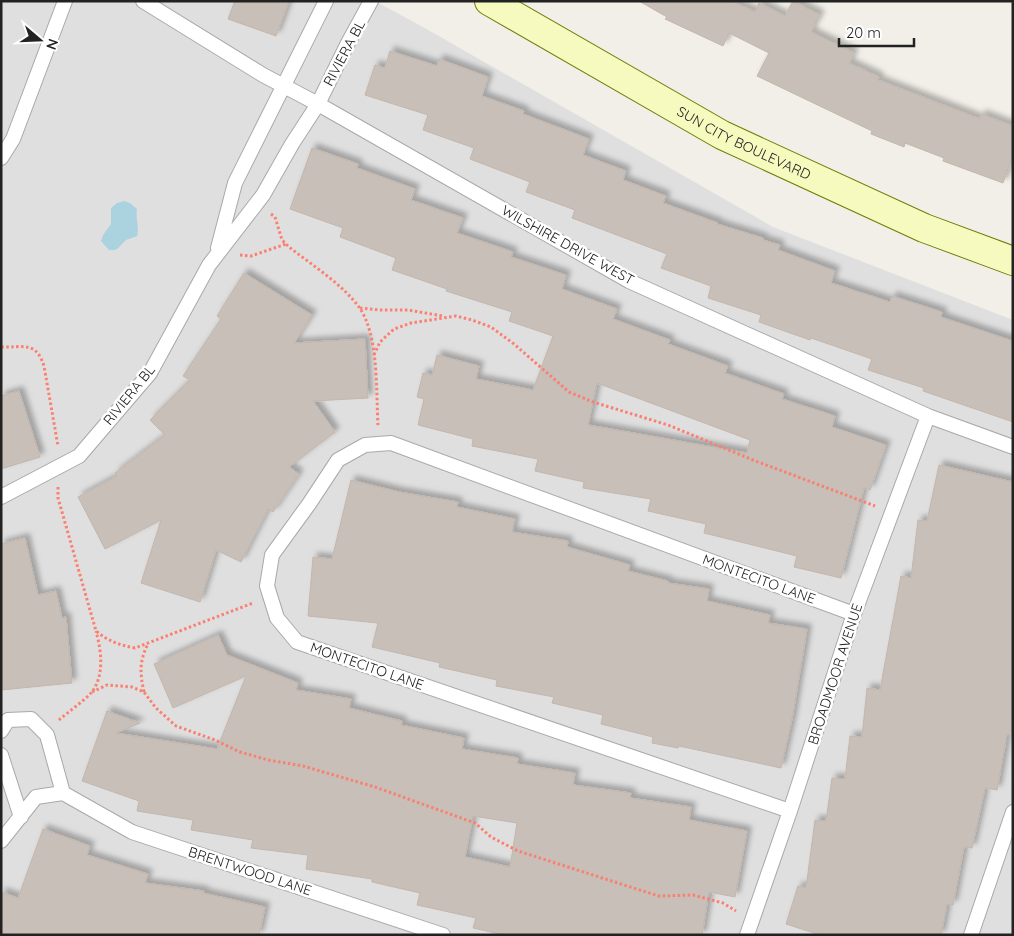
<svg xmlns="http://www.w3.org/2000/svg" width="1014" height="936" viewBox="0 0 1014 936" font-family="Quicksand,sans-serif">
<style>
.residential{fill:#e0dfdf}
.water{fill:#aad3df}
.building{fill:#c7bfb8;stroke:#c4b6ab;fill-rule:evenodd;filter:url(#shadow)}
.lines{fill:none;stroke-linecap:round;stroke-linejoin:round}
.lane-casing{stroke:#a9a9a9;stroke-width:16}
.secondary-casing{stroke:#707d05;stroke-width:30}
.path{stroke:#fa8072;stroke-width:3;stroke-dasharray:2.5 2.5;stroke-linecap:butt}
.lane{stroke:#fff;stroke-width:14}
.secondary{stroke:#f7fabf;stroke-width:28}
.labels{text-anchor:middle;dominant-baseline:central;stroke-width:5;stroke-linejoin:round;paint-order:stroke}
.street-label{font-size:14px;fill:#222;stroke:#fff}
</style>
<defs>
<filter id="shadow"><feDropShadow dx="4.5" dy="-4.5" stdDeviation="2.5" flood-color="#0004"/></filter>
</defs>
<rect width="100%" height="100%" fill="#f2efe9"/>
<path class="residential" d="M1,1H375L423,27L773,227L1013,320V935H1Z"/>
<path class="water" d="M124,201L130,203L137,209C135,218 140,228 137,236C133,238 126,239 124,242C118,247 119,251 109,250L101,241L103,235L111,224V208L117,203Z"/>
<path class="building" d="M235,1H289L276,36L228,19Z
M639,1H732L755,12L759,3L785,16L793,1L820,15L811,32L854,53L849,63L879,77L878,80L980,119L981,114L1013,126V155L1003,183L943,161L944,158L905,143L904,147L871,134L872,131L757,76L769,53L729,33L723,46L665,19L667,17Z
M390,51L437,66L439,59L488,77L482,96L524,111L523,114L589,139L583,155L626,171L623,180L666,196L663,203L718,223L717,224L763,238V240L780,245L778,250L835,271L831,283L890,302L892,296L942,312L941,317L1013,341V422L923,391L924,388L868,370L872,359L811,338L810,340L759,322L761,315L708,298L711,286L661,268L667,254L572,218L575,210L526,192L530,182L470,159L474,148L423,130L428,115L365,95L375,65L385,68Z
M312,148L358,164L357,168L415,189L411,200L463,218L457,233L513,252L511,257L566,275L562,289L617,309L613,319L670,340L668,344L728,366L725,373L784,394L782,399L835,416L832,427L886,445L870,490L864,488L841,578L794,567L797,556L704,533L706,524L648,511L651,499L583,488L584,482L535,471L538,459L472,446L473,439L418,425L424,399L417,397L423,373L432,375L437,355L479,366L476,379L533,390L553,336L509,321L512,312L446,291L447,289L392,270L396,258L340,237L343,228L290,209ZM597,383L750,440L747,453L588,425Z
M244,273L312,315L294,343L365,339L368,398L313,401L335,432L289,467L299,474L273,512L268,509L241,562L216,550L200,602L141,583L161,520L105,549L78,497L117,476L115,473L165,435L150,420L190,380L183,376L221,319L217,316Z
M19,391L40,457L1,469V396Z
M939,465L1013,482V736L1007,734L997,790L985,788L972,848L964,847L953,905L947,904L941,935H820L786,924L798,886L806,888L815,820L826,821L832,778L845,779L850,736L862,737L867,688L880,690L901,576L911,578L918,520L927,521Z
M351,480L399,492L458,502L457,507L515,519L512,532L568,541L567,547L630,565L628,571L668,581V583L709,589L707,601L770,615L768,623L807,629L792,719L781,768L679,746L678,748L652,743L653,737L601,724L603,715L552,703L554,697L496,686L497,680L439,667L440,663L372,647L378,623L308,616L313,557L332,559Z
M25,538L38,595L56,591L62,618L66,617L72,683L1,690V544Z
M218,635L227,655L298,683L296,690L351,699L349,708L402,721L401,725L464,738L462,749L518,758L517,764L575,773L573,785L631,793L630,798L691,807L689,820L747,831L735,897L709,892L702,935H504L473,928L476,918L417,905L420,893L372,882V879L306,869L308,855L251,848L253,840L191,830L193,820L137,811L139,801L82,781L107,711L140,723L116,733L217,749L246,676L173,708L154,664ZM473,816L517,823L510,867L465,857Z
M43,829L90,846L87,855L148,874L145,883L204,891L203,893L265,907L259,935H1V892L18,898Z"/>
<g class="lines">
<defs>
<path id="lane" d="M143,1L263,75L318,104L629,281L928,416L1013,447
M1,158L13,139L65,1
M218,248L235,183L326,1
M1,497L79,456L150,373L209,265L263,195L292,144L318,104L348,43L371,1
M1,731L8,720L31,719L47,735L63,793L132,832L443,935
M1,755L21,817
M790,811L297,642L277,618L267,586L272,555L309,504L338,460L365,445L391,443L854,614
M1,841L36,797L63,793
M747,935L790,811L854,614L928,416
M971,935L1013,812"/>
<g id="secondary">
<path id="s1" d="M489,1L722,135L924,228L1013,261"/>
</g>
</defs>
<use href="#lane" class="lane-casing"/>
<use href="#secondary" class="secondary-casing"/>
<path class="path" d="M271,214L275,217L282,240L289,247C312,265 342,284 359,307C379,335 376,392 378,426
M240,255L251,256L286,244
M360,308L379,310H408L443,316
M1,347C22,348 36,340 44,366L58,446
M374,355L380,342L394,329L411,323L456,316L472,320L491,327L514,344L569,392L593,402L668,425L753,460L875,506
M58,487V498L96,631C108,641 119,645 135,648L253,603
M92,692L107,685L132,687L144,692L156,708L176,726L215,740L240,752L268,760L303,766L375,787L475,823L491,837L518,851L621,884L659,896L693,895L723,903L736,911
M144,692C140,674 139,661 148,644
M59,720C68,712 84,701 92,692C105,674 101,650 96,631"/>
<use href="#lane" class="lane"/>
<use href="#secondary" class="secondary"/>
</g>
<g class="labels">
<g class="street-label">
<text transform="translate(344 53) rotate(-62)">RIVIERA BL</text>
<text stroke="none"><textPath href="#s1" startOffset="292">SUN CITY BOULEVARD</textPath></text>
<text transform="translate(568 245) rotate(29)">WILSHIRE DRIVE WEST</text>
<text transform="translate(129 395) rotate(-51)">RIVIERA BL</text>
<text transform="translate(759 579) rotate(20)">MONTECITO LANE</text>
<text transform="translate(367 666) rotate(19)">MONTECITO LANE</text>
<text transform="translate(835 674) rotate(-72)">BROADMOOR AVENUE</text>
<text transform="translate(250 871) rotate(18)">BRENTWOOD LANE</text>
</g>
</g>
<rect width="1014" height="936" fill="none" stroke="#222222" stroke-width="5"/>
<g transform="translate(40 40) rotate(109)" stroke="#ffffff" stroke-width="4" paint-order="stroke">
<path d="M0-4L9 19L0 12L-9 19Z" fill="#222222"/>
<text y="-8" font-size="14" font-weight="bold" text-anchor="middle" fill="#222222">N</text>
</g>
<path d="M839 38v8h75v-8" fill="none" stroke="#222222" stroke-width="2.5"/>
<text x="846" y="38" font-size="15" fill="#222222" stroke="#ffffff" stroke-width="4" paint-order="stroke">20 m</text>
</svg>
